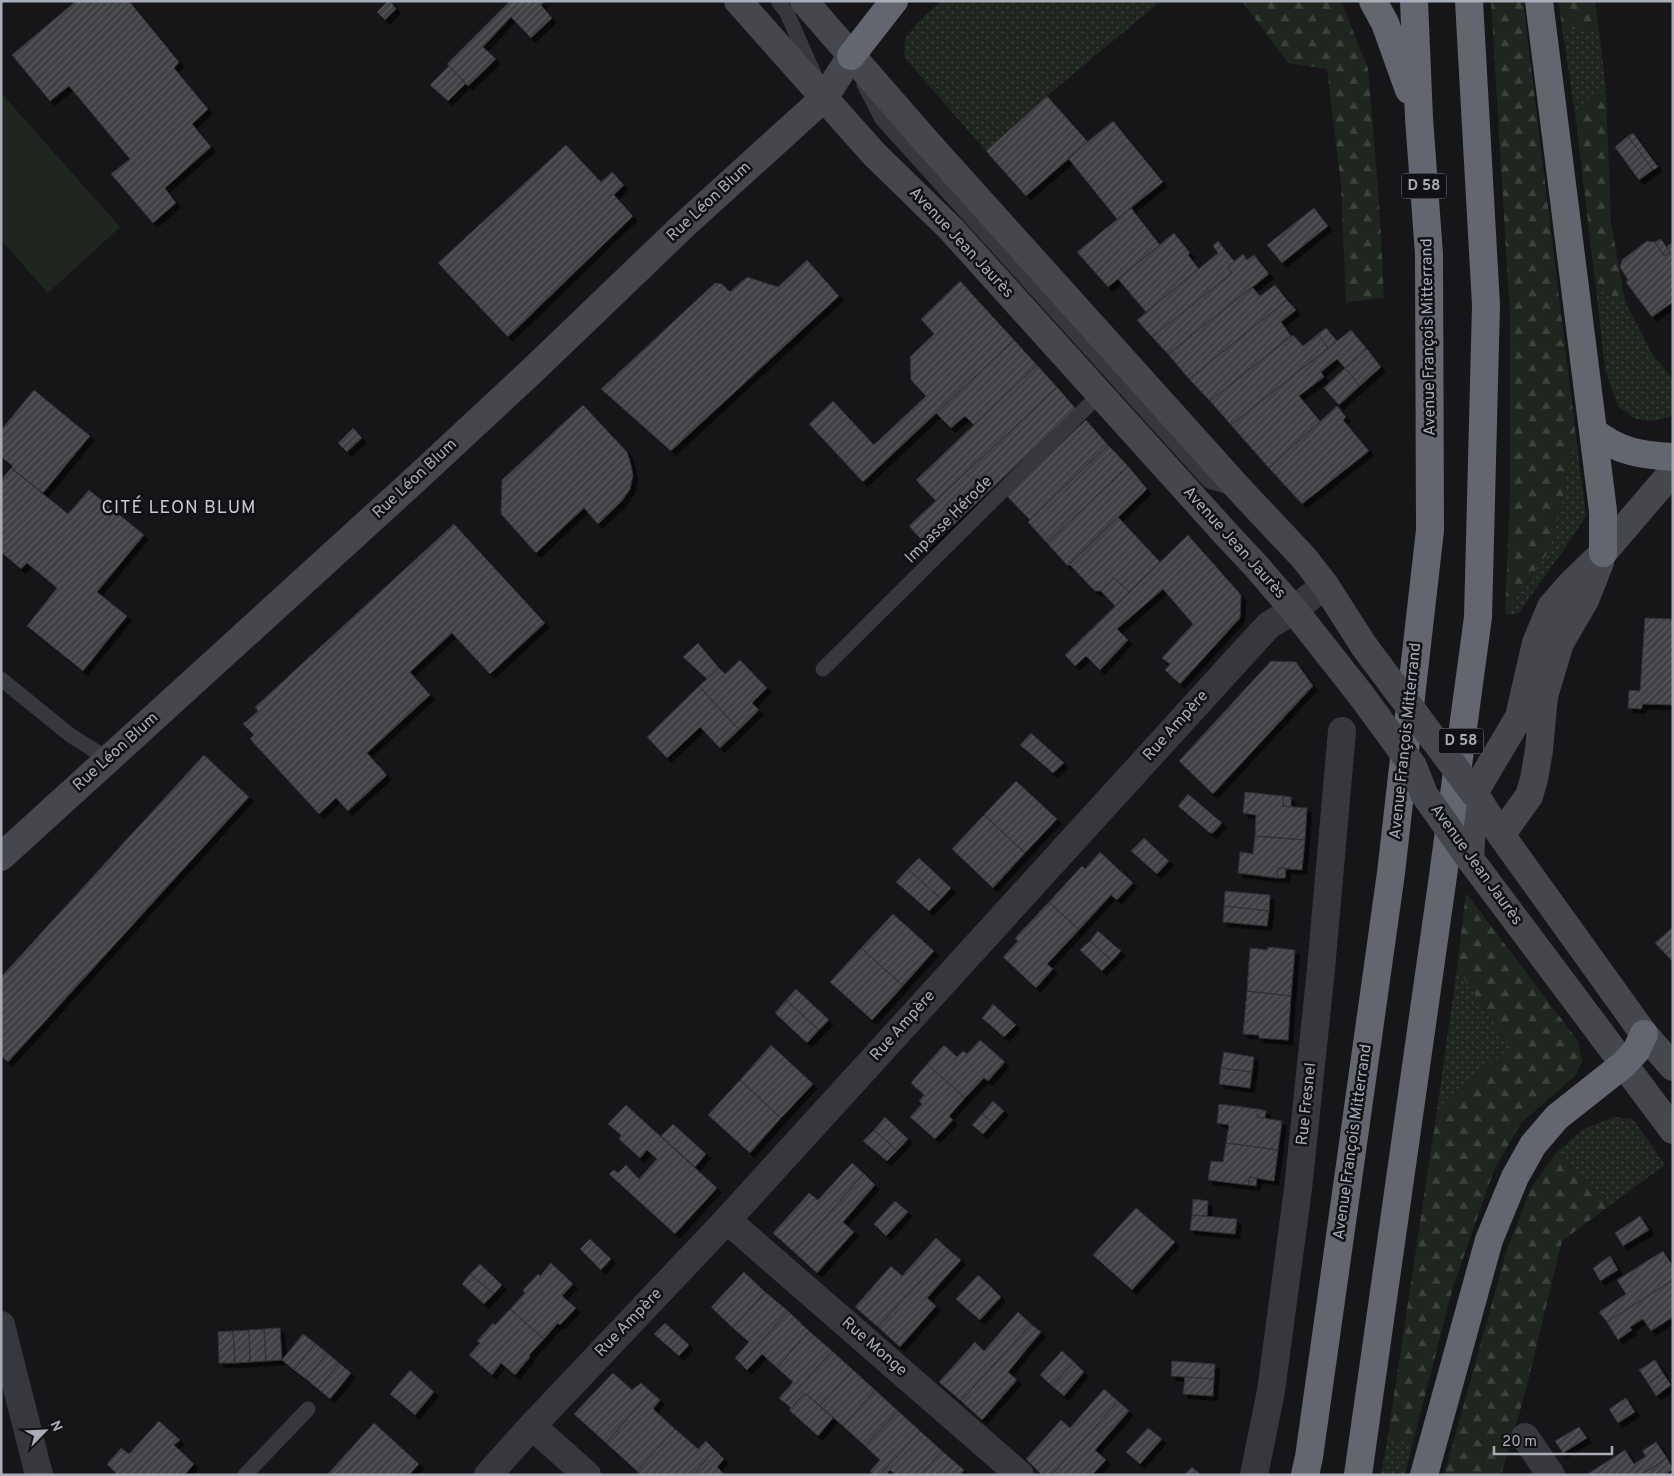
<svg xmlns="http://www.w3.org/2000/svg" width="1674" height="1476" viewBox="0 0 1674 1476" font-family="Overpass,sans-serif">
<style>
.grass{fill:url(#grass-dots)}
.forest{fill:url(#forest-firs)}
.garden{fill:#1e261f}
.building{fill:url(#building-hatch);stroke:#303034;filter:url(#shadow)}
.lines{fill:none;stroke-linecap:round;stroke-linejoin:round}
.lane{stroke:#37383d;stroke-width:15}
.street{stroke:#37383d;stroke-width:28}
.secondary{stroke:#45474d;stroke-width:28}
.highway{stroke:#63666e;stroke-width:28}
.secondary-bridge{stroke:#45474d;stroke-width:28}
.labels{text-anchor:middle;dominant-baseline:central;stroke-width:5;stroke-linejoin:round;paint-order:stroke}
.shield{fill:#111113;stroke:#7b7e86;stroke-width:1}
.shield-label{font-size:15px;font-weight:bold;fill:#a8adb8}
.street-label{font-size:16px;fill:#a8adb8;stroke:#111113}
.neighbourhood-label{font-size:18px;letter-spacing:1px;fill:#c9ccd4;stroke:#111113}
</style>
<defs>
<pattern id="grass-dots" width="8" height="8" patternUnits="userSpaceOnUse" patternTransform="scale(1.25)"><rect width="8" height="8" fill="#1e261f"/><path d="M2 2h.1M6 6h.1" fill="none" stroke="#3c433d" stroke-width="1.8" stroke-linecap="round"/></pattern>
<pattern id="forest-firs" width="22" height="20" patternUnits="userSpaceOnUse" patternTransform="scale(1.25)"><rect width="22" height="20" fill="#1e261f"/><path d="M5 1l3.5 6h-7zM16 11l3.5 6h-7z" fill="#3c433d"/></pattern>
<pattern id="building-hatch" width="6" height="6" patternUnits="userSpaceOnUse" patternTransform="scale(1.25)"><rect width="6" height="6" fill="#404145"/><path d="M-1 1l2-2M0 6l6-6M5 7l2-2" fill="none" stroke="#595a5e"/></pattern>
<filter id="shadow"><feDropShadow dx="4.5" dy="4.5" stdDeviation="0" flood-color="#0009"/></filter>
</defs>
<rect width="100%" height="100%" fill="#161618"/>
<path class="grass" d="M941,1H1161L1047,96L986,151L904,57L905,39L917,23Z
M1562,28L1599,31L1606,90L1575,113Z
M1596,289L1625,301L1651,352L1673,379V416L1653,421L1635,419L1618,406L1605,369Z
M1575,429L1586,516L1565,548L1518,614H1505L1546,555L1560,512Z
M1457,968L1510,1047L1437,1110Z
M1613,1117L1633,1119L1665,1165L1609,1206L1557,1152L1582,1130Z
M1388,1435L1412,1446L1405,1475H1381Z"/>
<path class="forest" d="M1242,1H1341L1368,69L1379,201L1384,298L1346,302L1341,185L1327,69L1288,63Z
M1491,1H1523L1575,429L1560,512L1546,555L1505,614L1510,493V315Z
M1559,1H1595L1599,31L1562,28Z
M1606,90L1611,222L1625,301L1596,289L1575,113Z
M1466,893L1578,1041L1582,1061L1576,1075L1521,1123L1494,1170L1453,1287L1412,1446L1388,1435L1437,1110L1510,1047L1457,968Z
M1557,1152L1609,1206L1562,1241L1524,1397L1501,1475H1444L1507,1249L1531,1188Z"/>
<path class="garden" d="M3,95L120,227L48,293L1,240V97Z"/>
<path class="building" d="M76,1H129L179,62L174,68L208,109L192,124L211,147L165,188L176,203L153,223L111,174L130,159L69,86L50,101L12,55Z
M388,1H390L396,9L385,20L377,12Z
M510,1H545L541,5L552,18L531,38L511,17L483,47L496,59L468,86L447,64Z
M449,66L466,83L448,101L430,85Z
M1047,96L1088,142L1026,196L986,151Z
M1113,121L1163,182L1117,219L1068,158Z
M1633,133L1658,167L1653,170L1628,136Z
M1628,136L1653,170L1639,180L1615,147Z
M566,145L601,182L612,172L624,185L614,195L633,216L508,337L438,263Z
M1131,208L1160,245L1108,287L1077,252Z
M1314,208L1328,226L1282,263L1267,245Z
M1174,233L1190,253L1188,255L1199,269L1146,312L1118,279Z
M1661,239L1670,252L1664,256L1655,242Z
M1218,241L1234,261L1227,267L1232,273L1152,337L1137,320L1218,253L1213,246Z
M1647,241L1655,242L1664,256L1670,252L1667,246L1673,242V302L1652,317L1626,282L1628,280L1620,267L1622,260Z
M1243,254L1247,260L1254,255L1269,274L1168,354L1152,337L1232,273L1227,267Z
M807,260L839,296L671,451L601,389L715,283L722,284L730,292L747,277L778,287Z
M960,281L1014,340L863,482L809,424L833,401L874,445L926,396L911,380L910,357L934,334L921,319Z
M1275,285L1287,300L1189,379L1168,354L1252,287L1260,296Z
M1287,300L1296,310L1281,322L1291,336L1210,401L1189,379Z
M1326,328L1337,341L1328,348L1318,334Z
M1351,330L1367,349L1345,368L1337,359L1321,372L1324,377L1299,396L1320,421L1269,468L1231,425Z
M1318,334L1328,348L1231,425L1210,401L1293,335L1303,346Z
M1014,340L1037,365L974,425L965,416L951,428L936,413Z
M1367,349L1381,367L1360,386L1345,368Z
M1037,365L1057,387L936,501L916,480Z
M1345,368L1360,386L1339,405L1324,388Z
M1057,387L1076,409L929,548L909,526Z
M34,390L90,436L43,493L11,468L13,466L1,457V430Z
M583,405L627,452L630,461L633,475L630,489L622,501L598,524L584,508L536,553L501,514L502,480Z
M1337,406L1346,417L1343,420L1369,451L1302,504L1269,468Z
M1086,420L1108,445L1030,520L1006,495Z
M353,428L362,438L347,452L338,443Z
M1108,445L1128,466L1047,543L1028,522Z
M1128,466L1147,489L1068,566L1047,543Z
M11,468L68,514L89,490L144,535L97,592L127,616L83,671L27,626L57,588L27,563L21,569L1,552V480Z
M1118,517L1160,562L1129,592L1114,578L1101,591H1095L1069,564Z
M454,524L545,623L490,674L452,633L410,672L430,695L367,753L387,775L348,811L336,798L319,814L250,739L254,735L243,724L258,711L255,707Z
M1188,535L1241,595L1240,618L1180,684L1165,670L1170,664L1162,658L1193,624L1163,589L1117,629L1128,640L1100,670L1086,656L1075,666L1065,655Z
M1114,578L1129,592L1115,606L1101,591Z
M1645,618L1673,619V705L1643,704L1641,709L1628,708L1629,690L1640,691Z
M698,643L719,668L707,679L683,657Z
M740,660L767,688L752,703L759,710L739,730L699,686L719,668L725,674Z
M1271,661L1296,662L1313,686L1213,794L1179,761Z
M699,686L739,730L720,748L700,727L667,758L647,737Z
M1031,733L1064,763L1053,773L1020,745Z
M204,755L249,797L8,1062L1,1056V977Z
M1016,781L1057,819L1025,853L984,815Z
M1245,792L1284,796L1283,806L1307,808L1305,840L1255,836L1256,815L1243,813Z
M1188,794L1222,823L1213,833H1210L1178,806Z
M1284,796L1291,797V807L1283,806Z
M984,815L1025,853L993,888L952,849Z
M1255,836L1305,840L1302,870L1278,868L1277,878L1238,873L1240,852L1253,854Z
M1144,838L1169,861L1157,874L1131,851Z
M1100,852L1133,883L1117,900L1111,895L1079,930L1049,902L1082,866L1085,869Z
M919,858L951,888L941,899L908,869Z
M1278,868H1286L1285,878H1277Z
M908,869L941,899L929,911L896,882Z
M1225,891L1270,895L1269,911L1224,906Z
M1049,902L1079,930L1047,964L1053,969L1036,988L1003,957L1018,941L1015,938Z
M1224,906L1269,911L1267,926L1223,922Z
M893,914L934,951L903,986L861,948Z
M1673,927V962L1655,943Z
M1098,931L1121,951L1112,961L1090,941Z
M1090,941L1112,961L1102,971L1080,950Z
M1268,947L1295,950L1291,996L1247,991L1250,948L1267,950Z
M861,948L903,986L872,1020L830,982Z
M796,989L829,1020L819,1030L786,1000Z
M1247,991L1291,996L1288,1040L1259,1038V1035L1243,1034Z
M786,1000L819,1030L807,1043L775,1013Z
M993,1004L1016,1025L1004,1037L982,1018Z
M980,1040L1005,1062L988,1081L984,1078L965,1098L927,1064L944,1045L957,1057L963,1051L967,1054Z
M771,1045L813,1084L781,1118L740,1080Z
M1224,1052L1254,1057L1252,1072L1221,1068Z
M927,1064L965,1098L949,1116L953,1120L935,1139L910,1117L922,1104L919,1101L924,1095L911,1083Z
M1221,1068L1252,1072L1250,1088L1219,1084Z
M740,1080L781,1118L750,1153L708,1115Z
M993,1101L1004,1111L993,1123L982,1114Z
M1219,1104L1258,1109L1257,1117L1282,1121L1278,1150L1226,1143L1229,1125L1217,1123Z
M626,1105L717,1188L675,1234L609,1174L614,1170L618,1173L626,1165L639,1179L657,1159L647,1150L640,1158L619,1139L621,1135L608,1124Z
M1258,1109L1266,1111L1265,1118L1257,1117Z
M982,1114L993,1123L983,1134L972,1125Z
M885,1117L908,1139L897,1151L874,1130Z
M673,1124L706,1154L695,1167L661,1136Z
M874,1130L891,1145L881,1156L863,1141Z
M1226,1143L1278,1150L1274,1181L1250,1177L1248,1185L1208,1180L1211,1161L1223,1162Z
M891,1145L897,1151L887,1161L881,1156Z
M852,1163L864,1174L794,1252L773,1233L809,1193L818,1200Z
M864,1174L875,1185L843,1222L854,1232L817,1273L794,1252Z
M1250,1177L1257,1178L1256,1186L1248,1185Z
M1193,1199L1208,1201L1207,1216L1192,1215Z
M895,1201L908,1212L886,1236L874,1224Z
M1136,1208L1175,1242L1132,1290L1093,1255Z
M1192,1215L1237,1219L1235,1234L1190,1230Z
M1640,1216L1649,1230L1623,1246L1615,1233Z
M936,1238L949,1250L878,1327L855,1307L891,1266L902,1276Z
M590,1239L611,1259L601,1270L580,1249Z
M949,1250L961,1260L927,1298L936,1306L900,1347L878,1327Z
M1663,1251L1673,1266V1280L1607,1322L1599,1312L1626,1294L1617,1280Z
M1610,1256L1618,1270L1600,1281L1593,1268Z
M551,1263L573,1284L562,1296L576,1308L560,1325L558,1323L544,1339L510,1309L525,1293L523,1290L538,1274L540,1276Z
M480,1264L502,1285L494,1294L470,1274Z
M744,1272L765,1292L733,1328L711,1307Z
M470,1274L494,1294L484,1304L462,1284Z
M978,1275L990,1286L968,1310L956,1299Z
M1673,1280V1317L1651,1331L1643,1319L1630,1327L1632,1330L1618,1340L1607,1322Z
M990,1286L1001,1297L980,1320L968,1310Z
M765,1292L788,1311L741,1364L735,1358L749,1342L733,1328Z
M510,1309L544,1339L529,1355L530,1357L515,1375L501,1363L492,1375L469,1355L480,1343L477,1341L493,1323L495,1325Z
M788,1311L809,1331L777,1368L762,1354L747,1370L741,1364Z
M1018,1312L1031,1324L961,1401L939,1382L975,1342L984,1351Z
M665,1323L689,1345L679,1356L654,1334Z
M1031,1324L1041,1332L1008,1372L1017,1380L982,1420L961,1401Z
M280,1328L282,1360L266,1361L264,1329Z
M264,1329L266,1361L250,1362L249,1330Z
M249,1330L250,1362L235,1363L233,1331Z
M233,1331L235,1363H219L218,1332Z
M809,1331L832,1351L785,1403L779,1398L793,1382L777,1368Z
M303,1334L315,1343L294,1370L282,1360Z
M315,1343L327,1353L306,1379L294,1370Z
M832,1351L853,1370L820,1406L805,1393L791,1408L785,1403Z
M1062,1351L1074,1362L1052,1386L1040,1375Z
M327,1353L339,1363L318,1389L306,1379Z
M1655,1360L1663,1373L1648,1383L1639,1370Z
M1172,1361L1215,1364L1214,1379L1171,1376Z
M1074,1362L1084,1372L1064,1396L1052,1386Z
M339,1363L351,1373L330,1399L318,1389Z
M410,1370L434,1392L415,1415L390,1394Z
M853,1370L875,1390L843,1426L820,1406Z
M613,1373L632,1390L641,1383L651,1392L606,1443L574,1414Z
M1663,1373L1671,1385L1656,1396L1648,1383Z
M1185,1377L1214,1379L1213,1396L1183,1394Z
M1104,1389L1118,1401L1052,1475H1042L1026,1459L1061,1420L1070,1428Z
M875,1390L898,1411L865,1446L843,1426Z
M651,1392L660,1400L653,1409L675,1429L637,1471L606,1443Z
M805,1393L833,1418L818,1436L789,1410Z
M1626,1398L1635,1412L1618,1423L1609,1409Z
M1118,1401L1129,1411L1095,1450L1106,1460L1092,1475H1052Z
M898,1411L920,1431L880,1475H873L870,1471L880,1460L865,1446Z
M159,1421L180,1440L174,1445L194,1464L184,1475H118L107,1464L121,1448L129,1454Z
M374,1423L419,1464L409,1475H327Z
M1579,1427L1587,1438L1563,1453L1555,1441Z
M1148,1428L1162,1439L1140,1464L1126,1452Z
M675,1429L698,1449L706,1441L715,1450L693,1475H640L637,1471Z
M920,1431L942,1451L920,1475H896L890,1470L886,1475H880Z
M1656,1442L1667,1458L1641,1475H1586L1625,1450L1634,1464L1646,1456L1642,1451Z
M715,1450L724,1459L717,1467L725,1475H693Z
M942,1451L964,1470L960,1475H920Z
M1667,1458L1673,1469L1665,1475H1641Z
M1192,1467L1201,1475H1184Z"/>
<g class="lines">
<path class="lane" d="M778,1L787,13L815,76
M864,84L882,119L1209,481L1235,489
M823,669L1100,394
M1,679L70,735L108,759
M245,1475L308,1409"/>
<path class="street" d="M727,1220L1020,1475
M1,1325L39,1475
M532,1426L587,1475
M1525,1437L1551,1475
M488,1475L532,1426L727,1220L1245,651L1269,625L1294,610L1325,585
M1254,1475L1271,1391L1298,1189L1321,969L1342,731"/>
<path class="secondary" d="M738,1L874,154L951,229L1227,535L1257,567L1294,610L1361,695
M804,1L925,140L1241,491L1304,558L1325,585L1364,646
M1673,471L1603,553L1571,584L1551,607L1536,643L1519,717L1474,793L1470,859L1673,1130
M1474,793L1501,835L1644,1034L1673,1067
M1501,835L1529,796L1534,779L1539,750L1544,696L1560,643L1585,600L1600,562
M1,857L418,477L534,369L684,225L824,98L851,56"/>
<path class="highway" d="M1373,1L1385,23L1409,90
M1539,1L1593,431L1603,511V553
M851,56L894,1
M1593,431C1618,452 1641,455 1673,457
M1305,1475L1309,1457L1391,873L1430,530L1429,254L1419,118L1414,1
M1358,1475L1443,876L1478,617L1486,305L1469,1
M1424,1475L1489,1240L1515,1177L1533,1145L1557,1117L1624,1064L1636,1051L1644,1034"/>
<path class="secondary-bridge" d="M1364,646L1474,793
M1361,695L1413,766L1424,794L1470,859"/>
</g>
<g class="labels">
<g class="shield">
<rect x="1401.5" y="173.5" width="45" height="25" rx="4"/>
<rect x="1438.5" y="728.5" width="45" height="25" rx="4"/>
</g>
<g class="shield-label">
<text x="1424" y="186">D 58</text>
<text x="1461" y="741">D 58</text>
</g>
<g class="street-label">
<text transform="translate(709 202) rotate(-43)">Rue Léon Blum</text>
<text transform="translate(961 243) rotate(47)">Avenue Jean Jaurès</text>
<text transform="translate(1429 337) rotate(-91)">Avenue François Mitterrand</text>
<text transform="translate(415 479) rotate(-43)">Rue Léon Blum</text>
<text transform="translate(949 520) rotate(-45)">Impasse Hérode</text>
<text transform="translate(1234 543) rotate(48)">Avenue Jean Jaurès</text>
<text transform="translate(1176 726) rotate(-48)">Rue Ampère</text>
<text transform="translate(1406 741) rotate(-84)">Avenue François Mitterrand</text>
<text transform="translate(116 752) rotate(-42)">Rue Léon Blum</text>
<text transform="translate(1476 865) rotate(54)">Avenue Jean Jaurès</text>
<text transform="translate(903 1026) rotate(-48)">Rue Ampère</text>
<text transform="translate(1307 1104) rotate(-84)">Rue Fresnel</text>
<text transform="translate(1353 1142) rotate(-82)">Avenue François Mitterrand</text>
<text transform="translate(629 1323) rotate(-46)">Rue Ampère</text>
<text transform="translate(874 1347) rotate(41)">Rue Monge</text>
</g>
<g class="neighbourhood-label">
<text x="179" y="508">CITÉ LEON BLUM</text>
</g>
</g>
<rect width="1674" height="1476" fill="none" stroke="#a8adb8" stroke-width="5"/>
<g transform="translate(45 1431) rotate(66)" stroke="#111113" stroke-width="4" paint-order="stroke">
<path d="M0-4L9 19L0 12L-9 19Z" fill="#a8adb8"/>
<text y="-8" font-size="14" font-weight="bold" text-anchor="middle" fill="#a8adb8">N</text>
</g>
<path d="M1494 1446v8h118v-8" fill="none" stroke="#a8adb8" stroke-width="2.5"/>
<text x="1502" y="1446" font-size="15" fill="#a8adb8" stroke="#111113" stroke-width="4" paint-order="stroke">20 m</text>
</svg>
